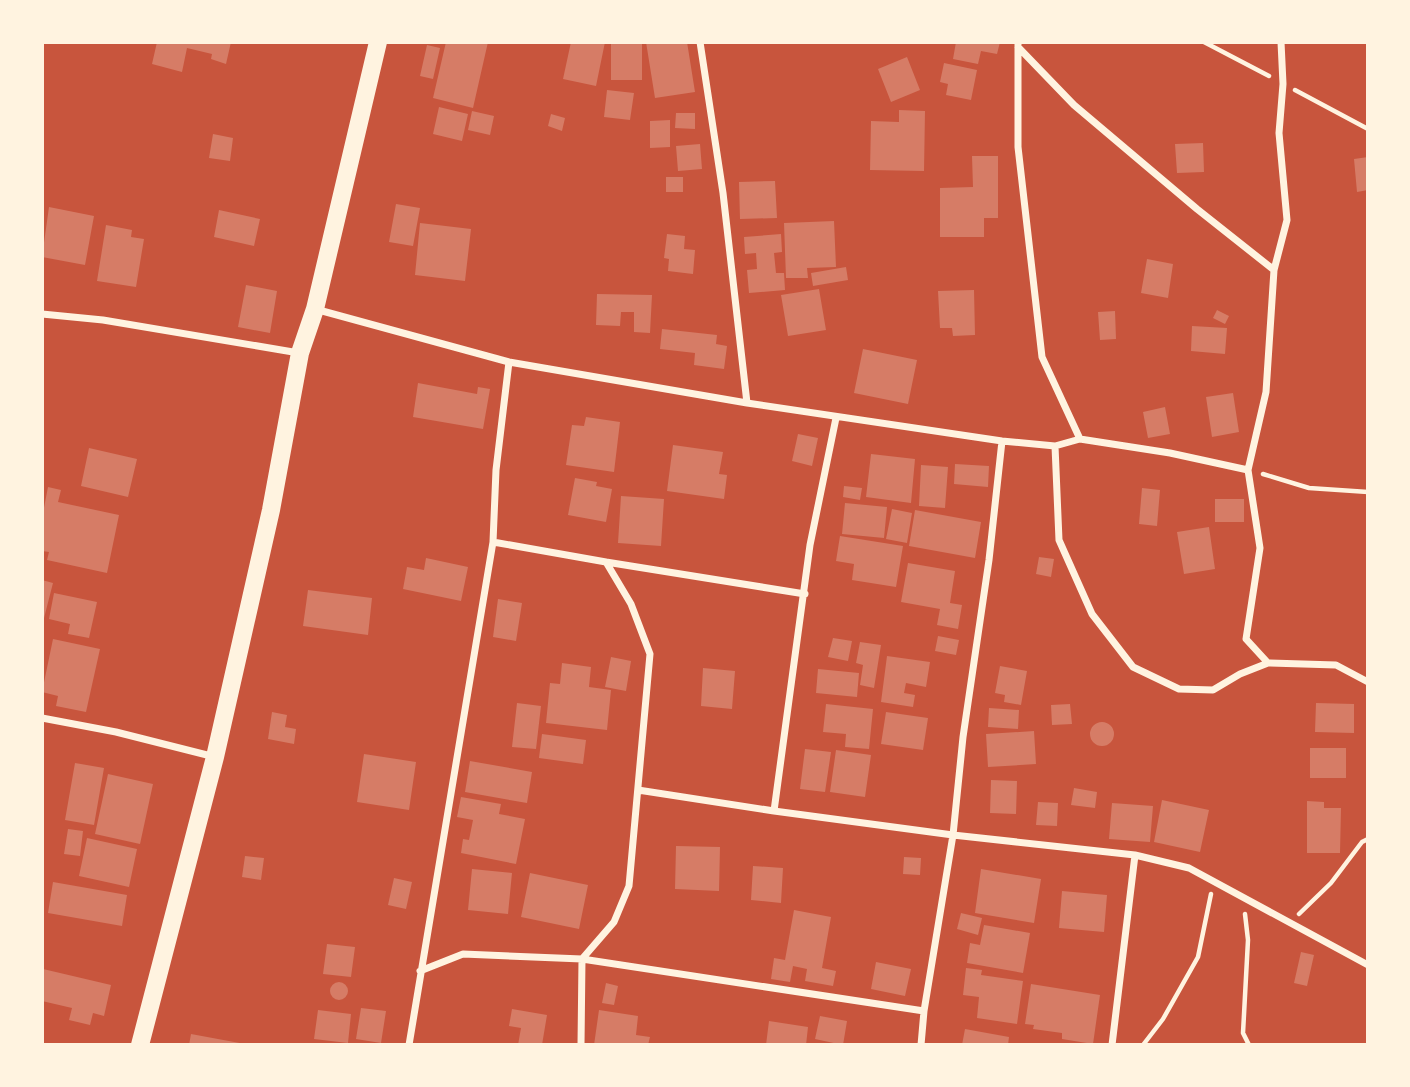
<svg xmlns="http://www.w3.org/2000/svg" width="1410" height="1087" viewBox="0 0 1410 1087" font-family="Commissioner,sans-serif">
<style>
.building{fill:#d67c66}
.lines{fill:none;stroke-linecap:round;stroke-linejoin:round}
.path{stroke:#fff3e0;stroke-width:4.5}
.minor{stroke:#fff3e0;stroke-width:7}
.primary{stroke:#fff3e0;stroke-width:18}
</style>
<rect width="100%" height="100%" fill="#c8553d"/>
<path class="building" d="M157,42H231L226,64L211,59L212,54L187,48L182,72L152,64Z
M446,42H488L473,108L433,98Z
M571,42H605L596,86L563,79Z
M611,42H642V80H611Z
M646,42H687L695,92L655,98Z
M956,42H1000L997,54L981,51L978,64L953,59Z
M427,45L440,48L433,79L420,76Z
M907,57L920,90L891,102L878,69Z
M944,63L977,70L971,100L946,95L948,84L940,82Z
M607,90L634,93L630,120L604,117Z
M439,107L468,114L462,141L433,134Z
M899,110L925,111L924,171L870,170L871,121L899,122Z
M472,111L494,116L490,135L468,130Z
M676,113H695V129L675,128Z
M551,114L565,118L562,131L548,126Z
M670,120V147L650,148V121Z
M213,134L233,138L230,161L209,158Z
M1203,143L1204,172L1177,173L1175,144Z
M700,144L702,169L678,171L676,146Z
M972,156H998V218H984V237H940V188L973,187Z
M1368,157V190L1357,192L1354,159Z
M666,177H683V192H666Z
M775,181L777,218L740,219L739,182Z
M396,204L420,208L413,246L389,242Z
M49,207L94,216L85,265L42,257Z
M219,210L260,219L254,246L214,237Z
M834,221L836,267L807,268L808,278H786L784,223Z
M420,223L471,229L465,281L415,275Z
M106,225L132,230L131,237L144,239L136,287L97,281Z
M667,234L685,236L684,249L695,250L693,274L668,271L669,259L664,258Z
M781,234L782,252L774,253L776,273H784L785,290L749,293L747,270L757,269L756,253L745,254L744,237Z
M1147,259L1173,264L1168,298L1141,293Z
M846,267L848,280L813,286L811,273Z
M246,285L277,291L270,333L238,327Z
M819,289L826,330L788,336L781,295Z
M974,290L975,335L953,336L952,328H940L938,291Z
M597,294L652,295L650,333L634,332V312H621L620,326L596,325Z
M1217,310L1229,316L1225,324L1213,318Z
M1115,311L1116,339L1100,340L1098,312Z
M1192,326L1227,328L1225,354L1191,351Z
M662,329L717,335L716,344L727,346L724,369L694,365L695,353L660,349Z
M863,349L917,360L908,404L854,393Z
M418,383L477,394L478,387L490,389L483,429L413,417Z
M1233,393L1239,432L1212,437L1206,397Z
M1165,407L1170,434L1148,438L1143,412Z
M586,417L620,422L614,472L566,465L572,425L584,426Z
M798,434L818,438L812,466L792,461Z
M673,445L723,452L719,474L727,475L724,499L667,491Z
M89,448L137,459L128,497L81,486Z
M871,454L915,459L911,503L866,497Z
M955,464L989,466L988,487L954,484Z
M921,465L948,467L945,508L919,506Z
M575,478L597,482L596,486L612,489L606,522L568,515Z
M844,486L862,488L860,500L843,497Z
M48,487L61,490L58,502L119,515L107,573L47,560L49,552L42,551V518Z
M1142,488L1160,490L1157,526L1139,524Z
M621,496L664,499L661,546L618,543Z
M1215,499H1244V522H1215Z
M845,503L887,507L884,538L842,534Z
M892,509L912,513L907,543L886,539Z
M915,510L981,522L975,558L909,546Z
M1209,527L1215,569L1184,574L1177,532Z
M840,536L903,546L896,587L852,580L854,564L836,561Z
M1039,557L1054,559L1051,577L1036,574Z
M426,558L468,567L461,601L403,589L407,567L424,570Z
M908,563L955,571L950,603L962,605L958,629L937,625L940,609L901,602Z
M42,580L53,583L43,622H42Z
M308,590L372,598L368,635L303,626Z
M54,593L97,602L89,638L68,634L70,624L49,619Z
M498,599L522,603L516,641L493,637Z
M938,636L959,640L956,655L935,651Z
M833,638L852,641L848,661L828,657Z
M53,639L100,649L86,712L56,706L58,696L42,692Z
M860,642L881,645L874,688L860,685L863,665L856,663Z
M887,656L930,662L926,687L906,683L904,693L915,695L913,707L881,702Z
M611,657L631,661L626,691L605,687Z
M562,663L591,667L589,687L611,690L607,730L546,723L550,683L560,684Z
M1000,666L1027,671L1021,705L1004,702L1005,695L995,693Z
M703,668L735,671L732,709L701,706Z
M818,669L859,673L857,697L816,693Z
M517,703L541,706L536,749L512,747Z
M1316,703L1354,704V733L1315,732Z
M826,704L873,709L869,749L845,747L846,734L823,732Z
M1070,704L1072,724L1052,725L1051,705Z
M989,708L1019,710L1018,729L988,727Z
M272,712L287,715L285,727L296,729L294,744L268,739Z
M886,712L928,718L923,750L881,744Z
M1090 734a12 12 0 1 1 24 0a12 12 0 1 1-24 0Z
M1034,731L1036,764L988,767L986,734Z
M542,734L586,740L583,764L539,758Z
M1310,748H1346V778H1310Z
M805,749L831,752L825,792L800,789Z
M836,750L871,755L865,797L830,792Z
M364,754L416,762L409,810L357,802Z
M470,761L532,772L527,803L465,792Z
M75,763L104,768L94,825L65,820Z
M108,774L153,784L140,844L95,834Z
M991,780L1017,781L1016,814L990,813Z
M1074,788L1097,792L1095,808L1071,805Z
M461,797L501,804L499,814L525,819L516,864L461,853L463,839L469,840L473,820L457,817Z
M1162,800L1209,810L1200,852L1154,842Z
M1307,801L1324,802V808H1341L1340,853H1307Z
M1038,802L1058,803L1057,826L1036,825Z
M1112,803L1153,806L1150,842L1109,839Z
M68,829L83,831L80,856L64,854Z
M87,838L137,849L129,887L79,876Z
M676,846L720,847L719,891L675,889Z
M245,856L264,858L261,880L242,877Z
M904,857L921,858L920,875L903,874Z
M753,866L783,868L781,903L751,900Z
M472,869L512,873L508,914L468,910Z
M981,869L1041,879L1034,923L975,913Z
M530,873L588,885L579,929L521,917Z
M394,878L412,882L406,909L388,905Z
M53,882L127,895L122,926L48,913Z
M1062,891L1107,895L1104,932L1059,928Z
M794,910L831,917L822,968L836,971L833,986L805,981L807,969L793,966L790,982L771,979L774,958L785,960Z
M961,913L982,918L978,935L957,929Z
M984,925L1030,933L1023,973L967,963L970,943L980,945Z
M327,944L355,947L351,977L323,974Z
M1301,952L1314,955L1307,986L1294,983Z
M876,962L911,969L905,996L871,989Z
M966,968L982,970L981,975L1023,981L1017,1024L977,1018L979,997L963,995Z
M43,969L111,985L104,1016L93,1013L90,1025L69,1020L72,1008L42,1001Z
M330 991a9 9 0 1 1 18 0a9 9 0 1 1-18 0Z
M606,983L618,986L614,1005L602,1003Z
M1031,984L1100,995L1093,1044L1062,1039V1033L1033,1029L1034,1025L1025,1024Z
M361,1008L386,1011L381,1043L356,1039Z
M512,1009L547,1015L542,1045H518L521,1028L509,1026Z
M318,1010L351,1014L348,1043L314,1039Z
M599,1010L638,1016L636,1035L650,1037L648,1045H594Z
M820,1016L847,1021L843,1045L815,1039Z
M769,1021L808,1027L806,1045H766Z
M965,1029L1009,1037L1008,1045H962Z
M191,1034L245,1044V1045H189Z"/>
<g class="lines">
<path class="path" d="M1204,42L1269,76
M1295,90L1368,129
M1263,474L1309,488L1368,492
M1245,914L1248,940L1243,1033L1249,1045
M1299,914L1331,883L1362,842L1368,839
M1143,1045L1163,1019L1198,957L1211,894"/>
<path class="minor" d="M700,42L723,193L747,403
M1018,42V147L1042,357L1080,439
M1281,42L1283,84L1279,133L1287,220L1274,270L1266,392L1248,470L1260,548L1246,639L1268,663L1336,665L1368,682
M1018,47L1074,105L1197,209L1274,270
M315,309L509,362L747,403L1002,441L1055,446L1080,439L1170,453L1248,470
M42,314L103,320L299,353
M509,362L496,470L493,542L606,562L631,604L650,654L629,886L614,922L582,959L581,1045
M836,418L810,545L774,811L953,835L1135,855L1189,868L1368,965
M1055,446L1059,540L1092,614L1133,667L1179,689L1213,690L1240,674L1268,663
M606,562L805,594
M42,718L116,732L215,757
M638,790L774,811
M420,971L463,954L582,959L924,1011
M409,1045L493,542
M921,1045L924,1011L953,835L963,737L989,560L1002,441
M1112,1045L1135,855"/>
<path class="primary" d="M140,1045L215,757L271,510L300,353L315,309L378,42"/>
</g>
<rect width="1410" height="1087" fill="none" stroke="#fff3e0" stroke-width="88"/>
</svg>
